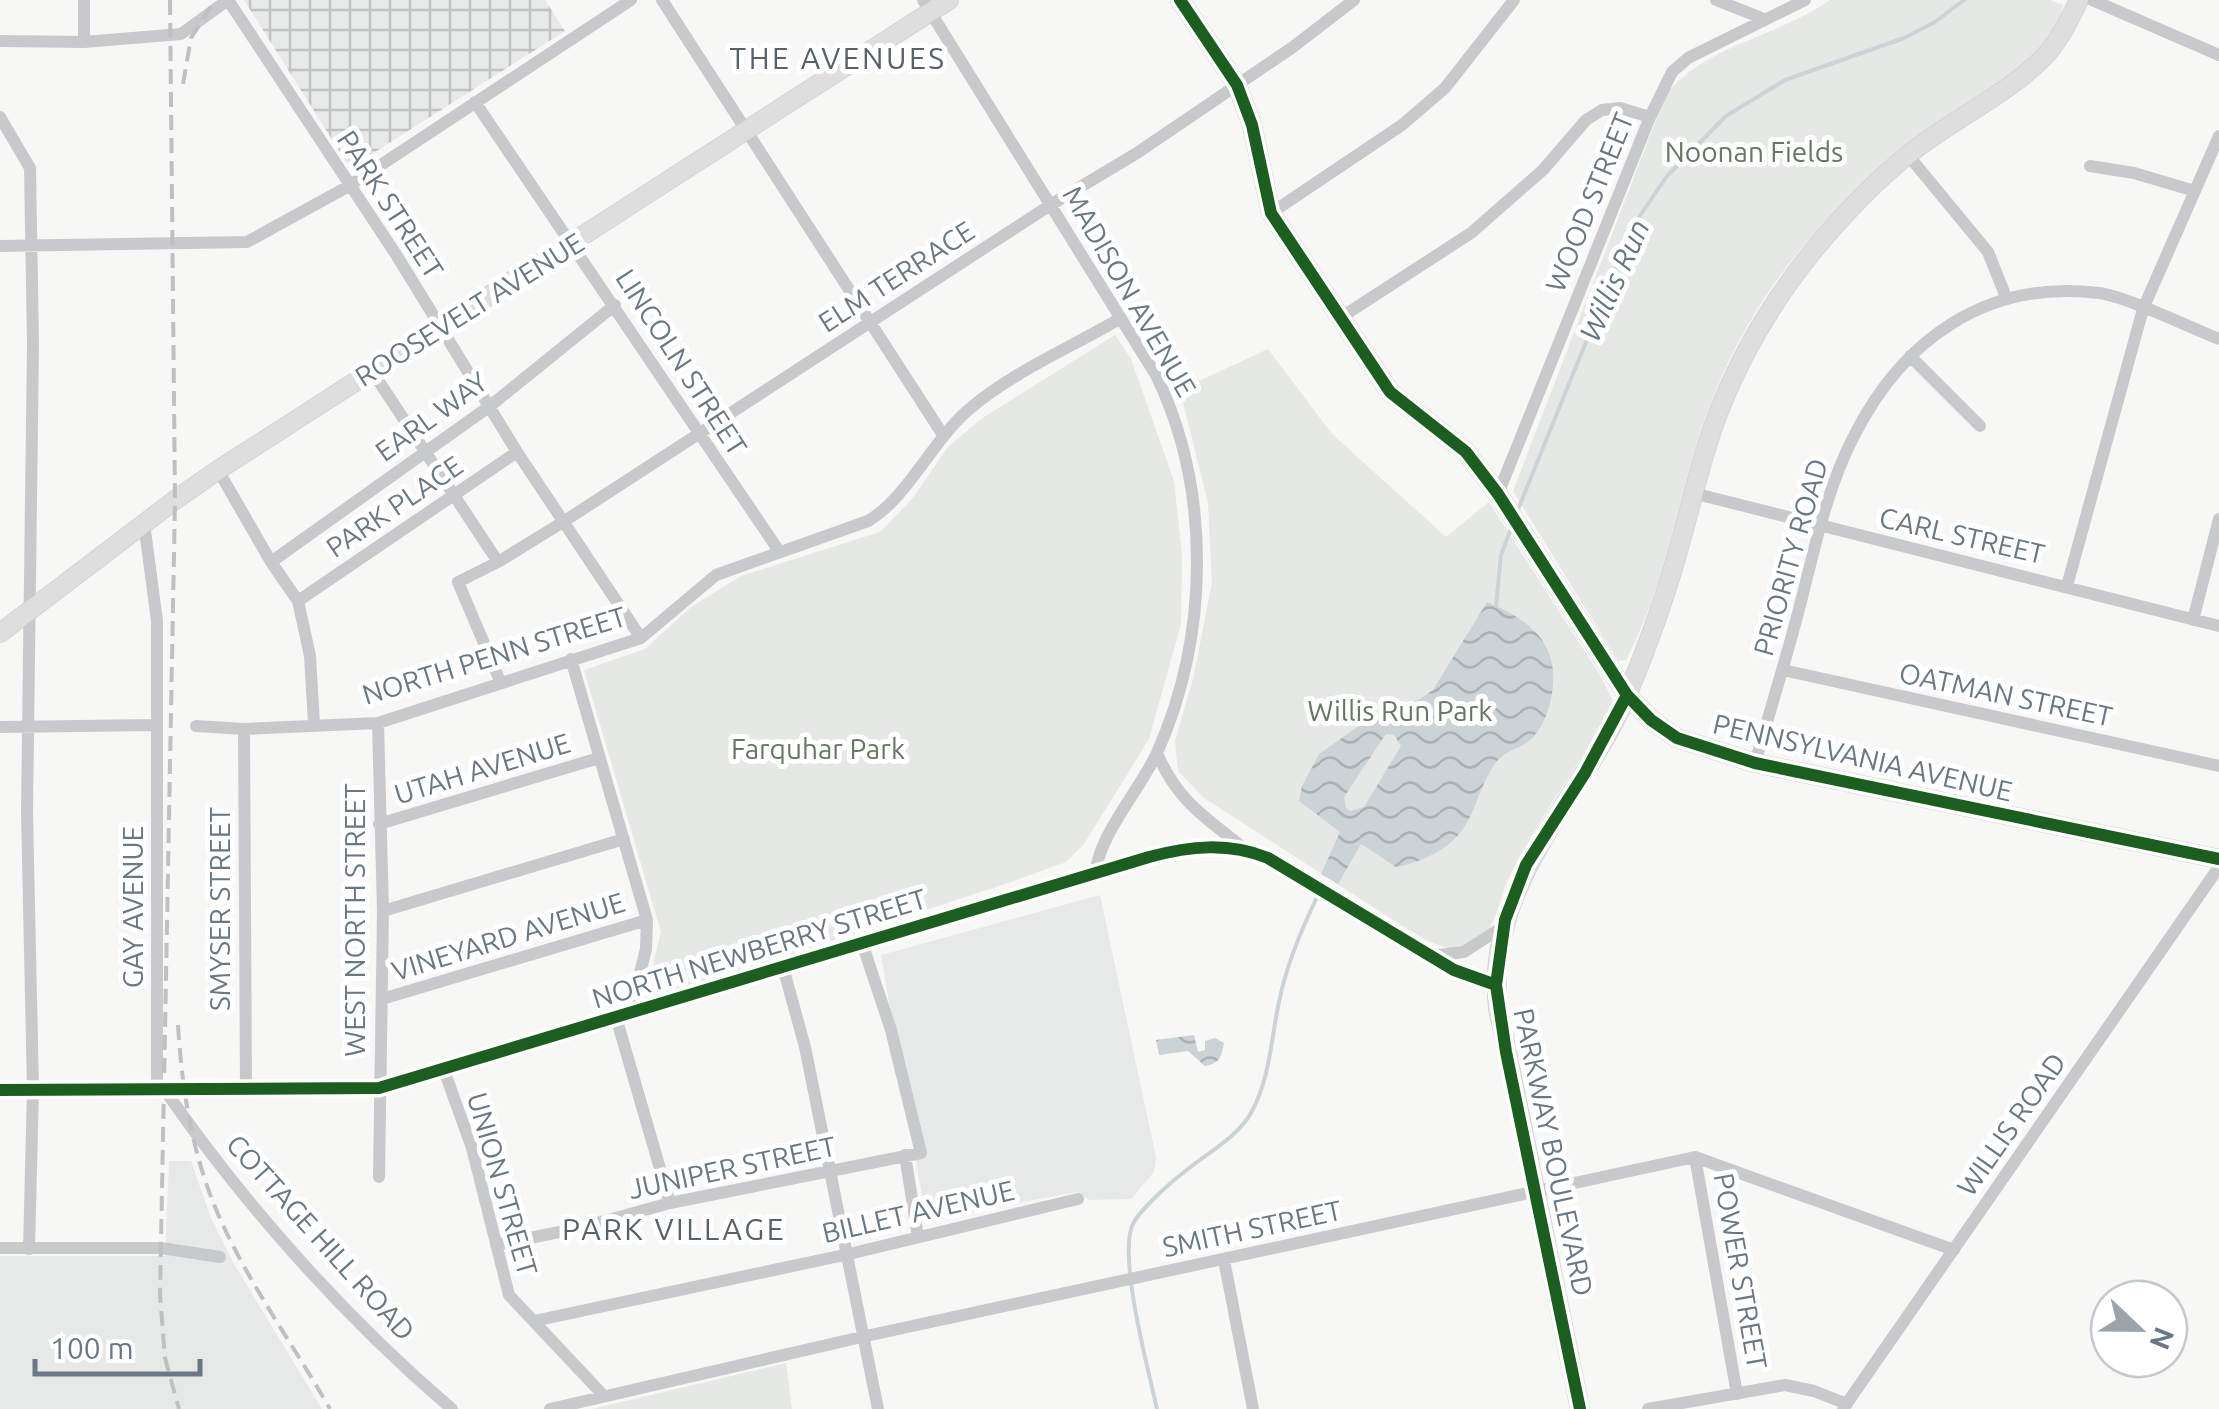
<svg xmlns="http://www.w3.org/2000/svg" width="2219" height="1409" viewBox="0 0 2219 1409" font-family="Ubuntu,sans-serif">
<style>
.built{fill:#e7e9e9}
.industrial{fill:url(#industrial-grid)}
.green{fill:#e5e8e4}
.water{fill:url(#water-waves);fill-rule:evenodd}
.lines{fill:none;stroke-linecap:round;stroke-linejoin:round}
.stream{stroke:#ccd3d6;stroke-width:4}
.secondary-casing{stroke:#d3d4d4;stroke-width:20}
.street{stroke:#c8c9ca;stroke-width:12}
.secondary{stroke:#dedede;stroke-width:18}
.rail{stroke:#bec0c1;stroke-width:4;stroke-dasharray:15 8;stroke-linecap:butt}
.cycleway-casing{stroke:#fff;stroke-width:19}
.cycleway{stroke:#1b5e20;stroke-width:12}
.labels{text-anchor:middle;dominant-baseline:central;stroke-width:10;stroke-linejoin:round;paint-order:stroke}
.park-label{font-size:28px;fill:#667763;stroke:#fff}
.street-label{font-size:28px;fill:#697884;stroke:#fff}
.neighbourhood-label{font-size:30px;letter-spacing:2.5px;fill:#56616a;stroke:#fff}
.water-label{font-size:30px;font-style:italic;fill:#657880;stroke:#fff}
</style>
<defs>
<pattern id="industrial-grid" width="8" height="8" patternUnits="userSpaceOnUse" patternTransform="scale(2.5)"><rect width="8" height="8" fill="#e7e9e9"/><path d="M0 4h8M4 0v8" fill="none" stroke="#bfc2c2"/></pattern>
<pattern id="water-waves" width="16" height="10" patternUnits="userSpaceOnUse" patternTransform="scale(2.5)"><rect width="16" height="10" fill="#ccd3d6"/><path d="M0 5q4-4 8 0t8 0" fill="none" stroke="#aab0b3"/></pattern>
</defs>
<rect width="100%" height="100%" fill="#f7f7f6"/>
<path class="built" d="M1100,895L1156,1157L1154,1172L1131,1199L1089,1200L1077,1192L926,1220L881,955Z
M169,1161H191L211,1218L234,1264L322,1409H0V1256H165Z"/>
<path class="industrial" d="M244,0H545L565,31L350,168Z"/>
<path class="green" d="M1830,0H2050L2063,5C2050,69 1977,90 1933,126C1893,157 1854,191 1820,228C1764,286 1723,361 1699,437C1676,512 1663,590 1626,660L1618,661L1513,491L1666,94C1709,43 1778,37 1830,0Z
M1115,335L1131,359L1174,481L1182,555L1181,624L1149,739L1084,844L1066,862L1008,883L650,1000L645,997L661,932L584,670L645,649L691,607L741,576L880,532L912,499L947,448L981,419Z
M1268,349L1332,434L1446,537L1489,502L1600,675L1614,703C1581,764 1536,820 1507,882C1497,905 1496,934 1470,946C1450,955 1429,941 1412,932L1204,798L1178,771L1175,741L1193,679L1212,583L1208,503L1180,390Z
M786,1363L792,1409H592Z"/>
<path class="water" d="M1487,602C1530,620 1560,643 1552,693C1550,707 1544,724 1535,735C1525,748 1507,749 1497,761C1482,780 1478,804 1466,824C1453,848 1421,863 1396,867L1361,844L1338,884L1321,874L1340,832L1299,801L1302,786L1319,754L1369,719L1420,699L1433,690ZM1386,734L1394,735L1401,746L1364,807L1351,811L1346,808L1344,797Z
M1194,1035L1198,1052L1205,1050V1041L1215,1038L1224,1043C1221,1058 1220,1063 1205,1066L1188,1051L1159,1055L1156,1040Z"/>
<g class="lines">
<path class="stream" d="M1517,512L1633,226L1667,176L1726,116L1785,80L1904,38L1935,22L1964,0
M1496,606L1501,555L1512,526
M1157,1409C1149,1372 1116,1251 1134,1222C1142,1208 1170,1183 1183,1173C1204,1155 1237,1138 1251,1113C1270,1079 1271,1039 1279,1002C1286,966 1302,928 1318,895"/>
<defs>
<path id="secondary" d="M1180,0L1237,85L1252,125L1271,213L1390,392L1466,452L1498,494L1627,695L1651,720L1677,738L1755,763L2219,859
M0,633L175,500L218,470L949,0
M1580,1409L1498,1008C1484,883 1582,800 1628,693C1648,645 1666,595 1680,544C1693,498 1703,451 1721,406C1743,351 1775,298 1813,251C1842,216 1873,183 1908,155C1951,120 2005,96 2043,58C2059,42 2069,20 2079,0"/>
</defs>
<use href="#secondary" class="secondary-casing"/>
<path class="street" d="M84,0V42
M662,0L943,435
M923,0L1156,375C1212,491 1209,636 1157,753C1141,788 1096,839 1096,874
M1716,0L1764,19
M2092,0L2219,55
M0,41L84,42L181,34L228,0L397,256L517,452L641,638
M475,102L779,551
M0,117L30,168L33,344L27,812L33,1089L29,1249
M1908,155L1988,252L2006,297
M2090,166L2134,173L2195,191
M1271,213L1402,125L1445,88L1514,0
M0,246L247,242L349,186L631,0
M1340,318L1471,233L1543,170L1586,120L1602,110L1620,108L1650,117
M1910,356L1980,426
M372,371L498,562
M218,470L271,562L298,601L310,656L314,724
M1693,493L2219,626
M1498,494L1650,117L1672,72L1688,58L1805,0
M144,523L157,621V1090
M271,562L490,406L615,305
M2067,586L2143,309L2219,136
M298,601L517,452
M2193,620L2219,519
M571,659L647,920L646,949L634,997L638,1010
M1783,670L2219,766
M500,681L458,582L498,562L563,522L1052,204L1137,153L1293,47L1354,0
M378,723L383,911L379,1177
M196,726L244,729L378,723L641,638L716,575L868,521C907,498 931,443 967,411C1012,372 1070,348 1121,318
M0,727L156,725
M244,729L246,1088
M1157,753C1178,802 1205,817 1245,849
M1755,763C1769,714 1784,666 1797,617C1813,557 1825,491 1854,436C1903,339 1987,279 2099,293C2128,297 2188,327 2219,339
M379,824L599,758
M383,911L624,839
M1430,956L1464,952L1504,926
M783,967L805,1047L878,1409
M382,999L647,920
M616,1017L670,1203
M444,1070L472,1148L509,1295L603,1395
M164,1089C244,1204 345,1318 452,1409
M0,1090L379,1088L1149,857C1190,846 1228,842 1268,858L1454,970L1496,985
M905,1155L918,1237
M1695,1157L1737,1394
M496,1245L583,1227L670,1203L921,1153L891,1030L862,943
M0,1248H161L220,1257
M1224,1260L1253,1409
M534,1321L849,1254L1078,1199
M550,1409L866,1336L1695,1157L1954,1250
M1648,1409L1785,1385L1814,1391L1847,1404
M1843,1409L2219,867"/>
<use href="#secondary" class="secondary"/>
<path class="rail" d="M170,0L175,500L160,1295L165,1358L179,1409
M183,84L191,38L215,0
M178,1025C182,1090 192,1154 218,1214C248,1283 293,1344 330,1409"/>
<defs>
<path id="cycleway" d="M1180,0L1237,85L1252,125L1271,213L1390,392L1466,452L1498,494L1627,695L1651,720L1677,738L1755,763L2219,859
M0,1090L379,1088L1149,857C1190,846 1228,842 1268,858L1454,970L1496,985
M1580,1409L1506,1052L1496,985L1505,920L1526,865L1585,773L1627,695"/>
</defs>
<use href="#cycleway" class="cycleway-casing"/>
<use href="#cycleway" class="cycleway"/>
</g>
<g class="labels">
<g class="park-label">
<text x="1754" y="151">Noonan Fields</text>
<text x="1400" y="710">Willis Run Park</text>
<text x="818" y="748">Farquhar Park</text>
</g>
<g class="street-label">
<text transform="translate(1589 202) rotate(-68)">WOOD STREET</text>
<text transform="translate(391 204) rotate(57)">PARK STREET</text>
<text transform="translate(896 276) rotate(-33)">ELM TERRACE</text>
<text transform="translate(1130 291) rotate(60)">MADISON AVENUE</text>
<text transform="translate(469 309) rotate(-32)">ROOSEVELT AVENUE</text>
<text transform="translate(682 362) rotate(57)">LINCOLN STREET</text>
<text transform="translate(431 416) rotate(-36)">EARL WAY</text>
<text transform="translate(394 506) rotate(-34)">PARK PLACE</text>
<text transform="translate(1962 535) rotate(13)">CARL STREET</text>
<text transform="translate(1790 557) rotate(-74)">PRIORITY ROAD</text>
<text transform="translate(494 655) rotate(-17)">NORTH PENN STREET</text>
<text transform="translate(2006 694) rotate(12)">OATMAN STREET</text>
<text transform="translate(1863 757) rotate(13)">PENNSYLVANIA AVENUE</text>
<text transform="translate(482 768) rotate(-17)">UTAH AVENUE</text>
<text transform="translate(132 907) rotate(-90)">GAY AVENUE</text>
<text transform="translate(219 909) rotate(-90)">SMYSER STREET</text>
<text transform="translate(354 920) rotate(-90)">WEST NORTH STREET</text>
<text transform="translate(508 936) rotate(-17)">VINEYARD AVENUE</text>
<text transform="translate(759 948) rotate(-17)">NORTH NEWBERRY STREET</text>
<text transform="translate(2011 1124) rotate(-55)">WILLIS ROAD</text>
<text transform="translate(1554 1152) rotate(78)">PARKWAY BOULEVARD</text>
<text transform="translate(732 1167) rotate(-12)">JUNIPER STREET</text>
<text transform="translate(503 1184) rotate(74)">UNION STREET</text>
<text transform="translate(918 1211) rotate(-13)">BILLET AVENUE</text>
<text transform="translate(1252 1228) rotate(-12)">SMITH STREET</text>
<text transform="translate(321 1237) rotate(48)">COTTAGE HILL ROAD</text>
<text transform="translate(1741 1271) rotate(80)">POWER STREET</text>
</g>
<g class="neighbourhood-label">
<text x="838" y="58">THE AVENUES</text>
<text x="674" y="1229">PARK VILLAGE</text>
</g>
<g class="water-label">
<text transform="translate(1614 280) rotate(-66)">Willis Run</text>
</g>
</g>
<g transform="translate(2139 1329) rotate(112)"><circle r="48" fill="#ffffff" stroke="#c3c9ce" stroke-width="2.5"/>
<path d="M0-8L18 38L0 25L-18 38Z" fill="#9ba4ac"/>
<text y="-15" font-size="28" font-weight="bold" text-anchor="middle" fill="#697884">N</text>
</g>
<path d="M35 1359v15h165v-15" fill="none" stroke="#697884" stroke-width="5"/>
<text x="50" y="1359" font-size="30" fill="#697884" stroke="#ffffff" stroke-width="8" paint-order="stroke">100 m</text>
</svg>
